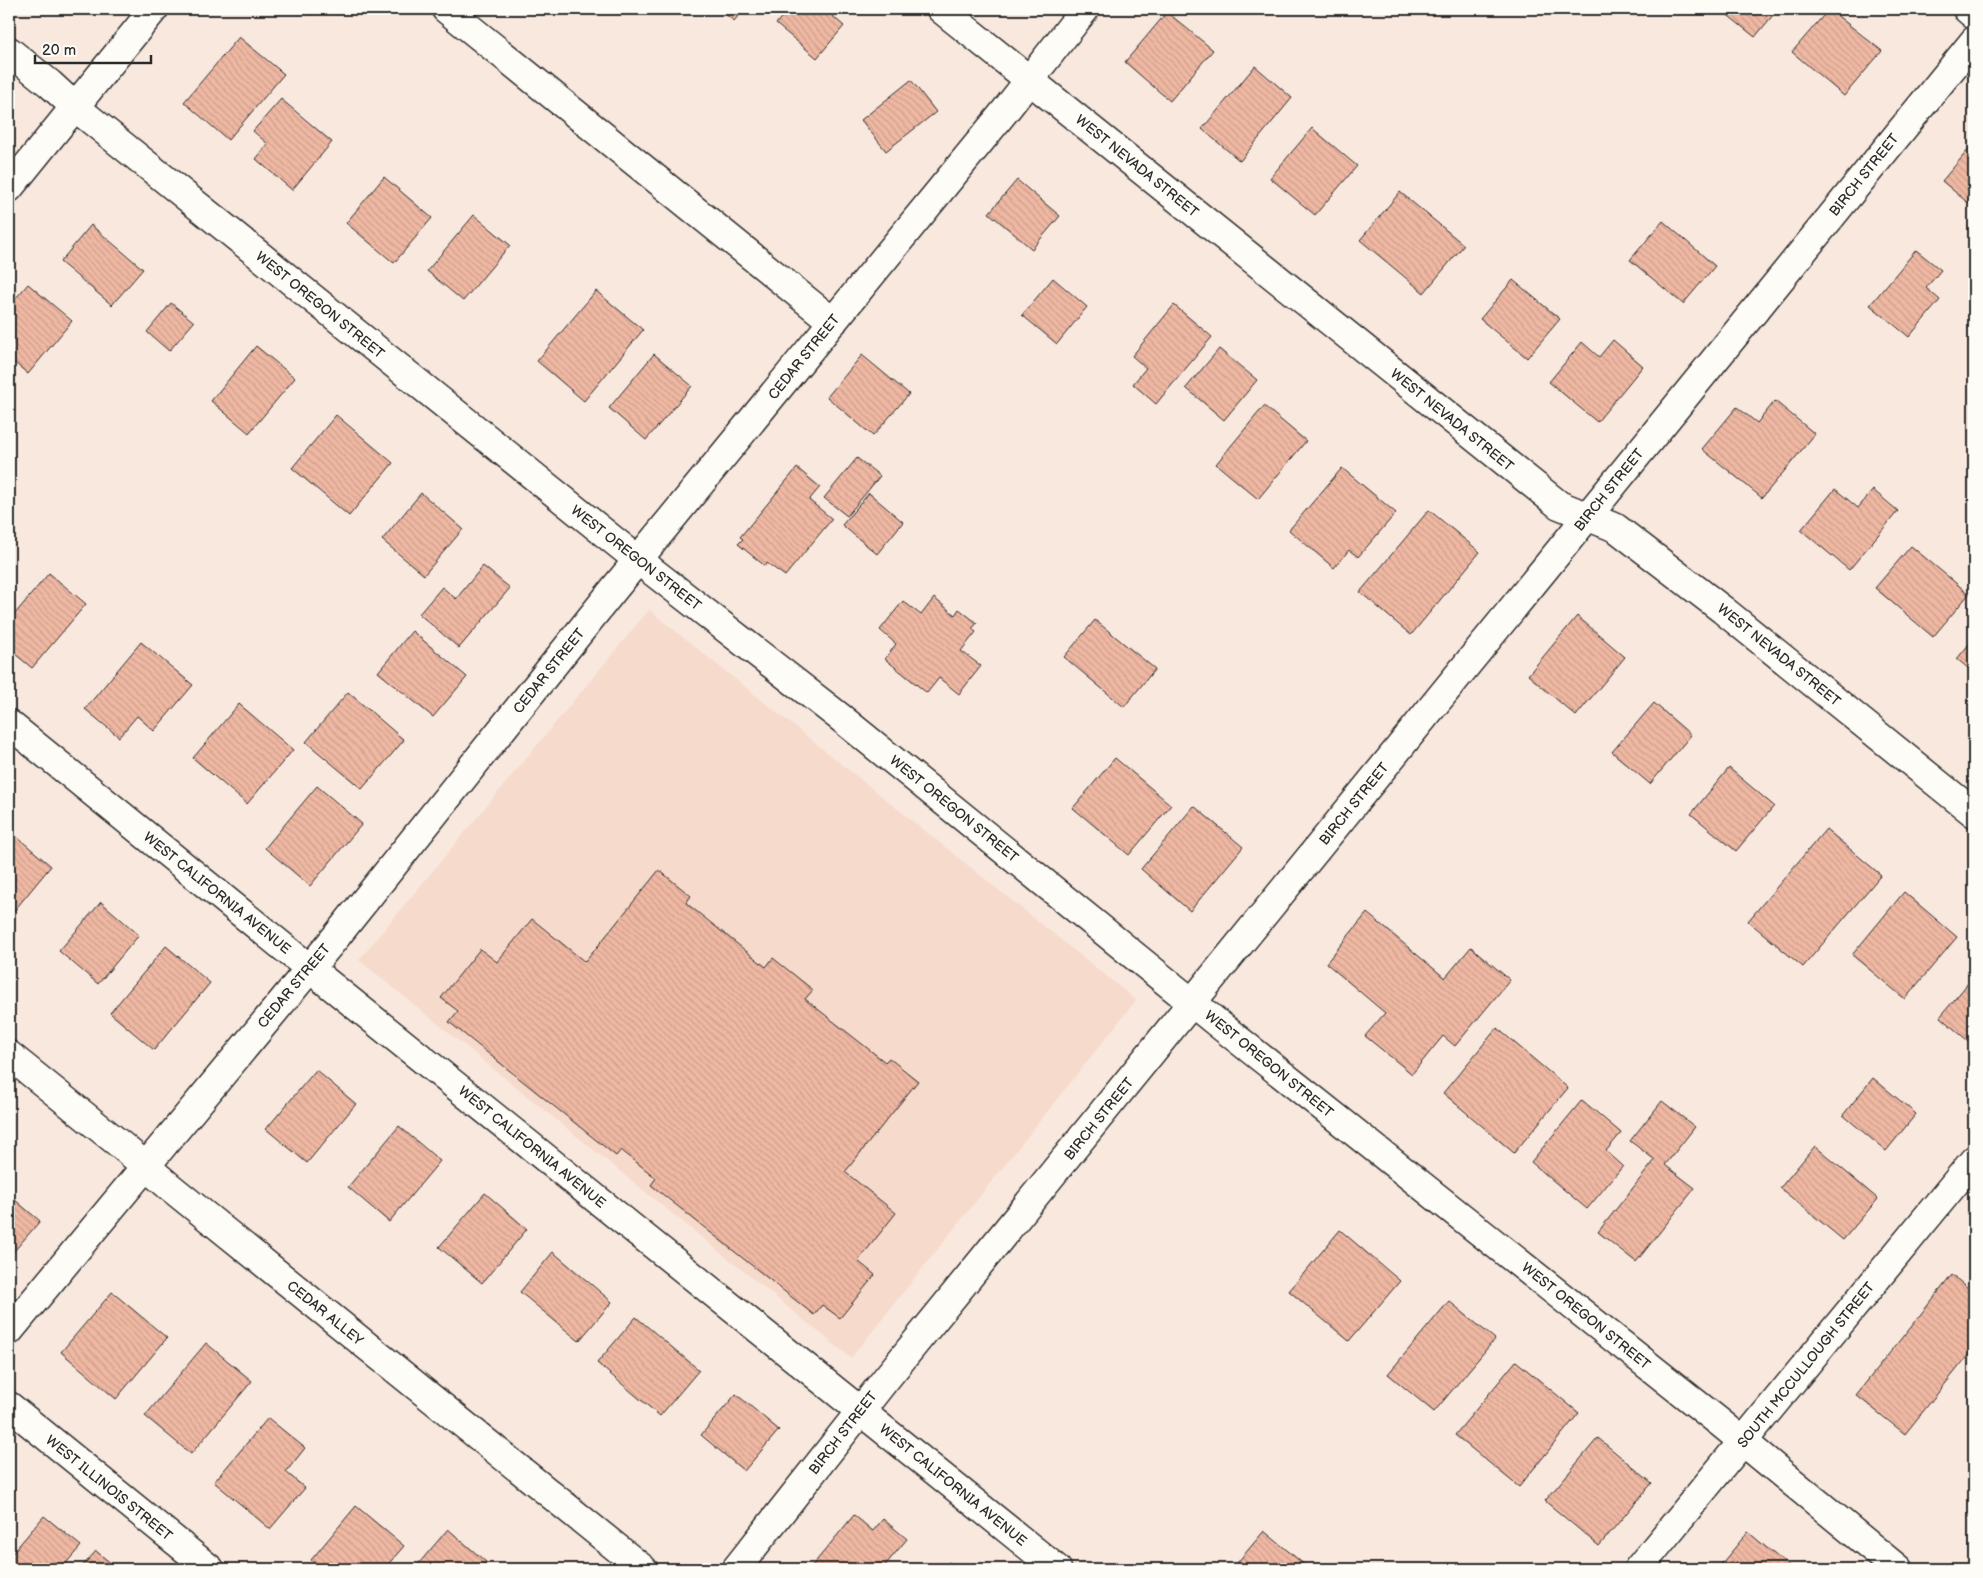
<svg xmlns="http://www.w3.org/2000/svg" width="1983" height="1578" viewBox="0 0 1983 1578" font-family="'Balsamiq Sans',sans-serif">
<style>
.built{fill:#f6dacc}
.building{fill:url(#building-back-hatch);stroke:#2b2b2b}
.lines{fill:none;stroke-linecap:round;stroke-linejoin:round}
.minor-casing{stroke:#2b2b2b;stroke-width:31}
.minor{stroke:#fdfcf7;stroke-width:28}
.labels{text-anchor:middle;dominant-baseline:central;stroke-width:4.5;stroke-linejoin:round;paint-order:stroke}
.street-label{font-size:14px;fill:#2b2b2b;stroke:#fdfcf7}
</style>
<defs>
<pattern id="building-back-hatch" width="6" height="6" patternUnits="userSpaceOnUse" patternTransform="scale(1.25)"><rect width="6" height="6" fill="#efb8a3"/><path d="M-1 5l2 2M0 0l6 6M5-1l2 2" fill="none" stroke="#cd9e8c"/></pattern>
</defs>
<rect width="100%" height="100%" fill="#f9e8de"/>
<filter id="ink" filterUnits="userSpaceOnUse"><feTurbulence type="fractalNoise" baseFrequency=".02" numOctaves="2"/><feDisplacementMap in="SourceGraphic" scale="10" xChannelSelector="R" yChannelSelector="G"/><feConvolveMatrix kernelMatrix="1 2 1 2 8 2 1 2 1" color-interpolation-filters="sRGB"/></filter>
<g filter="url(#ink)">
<path class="built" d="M649,610L1136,1000L851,1358L359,960Z"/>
<path class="building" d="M303,9H316L311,15Z
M719,9H744L734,21Z
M788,9H824L844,26L817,58L776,24Z
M1720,9H1778L1755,37Z
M1829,9L1882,51L1844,96L1792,52Z
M1167,12L1213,50L1170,101L1125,62Z
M239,37L284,74L228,140L184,102Z
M1255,66L1292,98L1240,161L1202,129Z
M911,80L936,112L886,151L861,120Z
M281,99L332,142L292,190L256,159L268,144L253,131Z
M1312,128L1357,166L1315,215L1270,178Z
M1974,143V208L1942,181Z
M384,177L432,218L394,263L346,223Z
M1017,180L1060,216L1032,249L989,213Z
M1400,192L1464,245L1424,293L1360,240Z
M474,215L510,245L463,301L427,271Z
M1663,221L1715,266L1683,304L1630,260Z
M91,225L143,269L112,305L60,262Z
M1916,250L1941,270L1926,288L1940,300L1909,337L1870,305Z
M1053,278L1087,307L1057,344L1022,315Z
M1513,280L1560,319L1527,358L1480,319Z
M28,284L72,321L28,374L9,358V306Z
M596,291L643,330L584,401L537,361Z
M171,303L194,322L169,351L147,332Z
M1174,305L1212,337L1156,404L1133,384L1146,368L1132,356Z
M1613,340L1643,366L1597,422L1549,382L1582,342L1599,357Z
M256,346L295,378L249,433L211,401Z
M1219,349L1257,380L1224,420L1186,388Z
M654,354L692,386L646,440L609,408Z
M862,355L909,394L873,436L827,397Z
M1775,401L1815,434L1762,498L1702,449L1737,407L1757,423Z
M1264,406L1306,441L1258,499L1216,464Z
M336,415L393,463L349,516L292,468Z
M857,458L880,476L847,516L824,498Z
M797,468L820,487L809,500L832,519L785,576L767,563L765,566L738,544L743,539L740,537Z
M1342,468L1396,513L1358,557L1349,550L1334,568L1289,530Z
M1835,489L1858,508L1873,490L1898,511L1849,570L1801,530Z
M421,493L463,529L424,575L382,540Z
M869,493L903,522L877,554L842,525Z
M1429,510L1480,552L1411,635L1360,592Z
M1911,546L1969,594L1933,637L1875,588Z
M483,566L510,588L459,648L419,614L442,587L456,599Z
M49,573L86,604L32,668L9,649V621Z
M934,598L955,615L959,609L977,623L972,629L976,632L961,651L981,666L959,694L939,678L927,693L885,659L896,644L880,630L903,601L921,615Z
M1577,616L1625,657L1576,716L1528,675Z
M1095,620L1155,669L1124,707L1064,657Z
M412,631L467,677L433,717L378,672Z
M1974,638V673L1957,659Z
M141,642L193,685L154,731L137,716L119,737L85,709Z
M348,692L404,740L362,789L306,742Z
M1654,703L1691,735L1650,784L1612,752Z
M239,704L293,750L247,804L193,758Z
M1115,758L1171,805L1129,855L1073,808Z
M1729,768L1774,806L1736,851L1691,814Z
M317,786L362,824L310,886L265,848Z
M1194,806L1243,847L1190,911L1141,869Z
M1826,829L1881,875L1803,967L1748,921Z
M10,831L51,866L9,917V834Z
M659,870L691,896L686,903L766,967L773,958L813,990L805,999L885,1062L889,1058L918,1081L845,1172L896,1213L858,1261L875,1275L840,1318L822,1305L814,1315L651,1185L656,1178L621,1150L616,1156L449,1022L458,1011L441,998L480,949L497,962L532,919L585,962Z
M1904,892L1957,937L1905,999L1852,955Z
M101,902L139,935L98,984L59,951Z
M1367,913L1445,978L1471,947L1510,980L1455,1046L1443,1036L1412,1074L1365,1036L1385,1013L1326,963Z
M166,946L210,983L154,1050L110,1013Z
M1974,976V1046L1940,1017Z
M1497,1028L1568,1088L1514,1153L1443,1093Z
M316,1070L356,1104L307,1163L266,1129Z
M1873,1078L1916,1114L1886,1151L1843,1115Z
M1582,1100L1621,1133L1606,1151L1623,1166L1587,1209L1531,1162Z
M1662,1101L1695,1127L1665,1165L1695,1188L1636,1262L1598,1232L1655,1160L1630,1141Z
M399,1126L440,1161L389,1222L348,1187Z
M1815,1146L1878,1199L1843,1240L1780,1188Z
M485,1193L527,1229L482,1283L439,1247Z
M9,1195L40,1221L9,1257Z
M1340,1230L1400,1281L1349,1341L1289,1291Z
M553,1252L612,1302L579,1341L520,1292Z
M1952,1275L1974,1293V1348L1905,1434L1856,1395Z
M112,1292L167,1338L116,1399L61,1352Z
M1449,1301L1495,1339L1434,1412L1388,1374Z
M636,1317L699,1370L660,1416L597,1363Z
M206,1343L252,1381L191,1454L145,1416Z
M1516,1361L1579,1413L1519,1487L1455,1435Z
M736,1394L779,1430L744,1471L701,1435Z
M268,1418L305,1448L286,1472L305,1488L270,1529L214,1482Z
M1598,1438L1652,1483L1599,1546L1545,1501Z
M356,1506L404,1546L384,1569H322L311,1560Z
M854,1515L873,1531L883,1519L907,1539L882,1569H815L812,1566Z
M44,1516L81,1546L61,1569H9V1557Z
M448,1529L486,1562L480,1569H414Z
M1264,1531L1306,1566L1303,1569H1232Z
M1748,1532L1792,1569H1717Z
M96,1551L118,1569H80Z
M949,1562L958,1569H942Z"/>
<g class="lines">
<defs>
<path id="minor" d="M446,9L833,322
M941,9L1559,505L1616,528L1723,610L1974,813
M1967,9L1974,15
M9,51L50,84L75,107L638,560L841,718L1216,1022L1723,1425L1898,1569
M9,188L154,9
M9,724L309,968L1057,1569
M9,1055L122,1146L170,1187L643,1569
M9,1331L335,938L614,589L1005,111L1085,9
M9,1406L210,1569
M736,1569L885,1380L1974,41
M1638,1569L1974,1160"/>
</defs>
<use href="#minor" class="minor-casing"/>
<use href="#minor" class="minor"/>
</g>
</g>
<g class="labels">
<g class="street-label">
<text transform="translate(1137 166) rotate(39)">WEST NEVADA STREET</text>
<text transform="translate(1864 175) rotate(-51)">BIRCH STREET</text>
<text transform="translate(320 305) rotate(39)">WEST OREGON STREET</text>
<text transform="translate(804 357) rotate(-51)">CEDAR STREET</text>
<text transform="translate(1452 420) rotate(39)">WEST NEVADA STREET</text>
<text transform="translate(1609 490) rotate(-51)">BIRCH STREET</text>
<text transform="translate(636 558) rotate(38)">WEST OREGON STREET</text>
<text transform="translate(1779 655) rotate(39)">WEST NEVADA STREET</text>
<text transform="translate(549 671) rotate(-51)">CEDAR STREET</text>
<text transform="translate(1354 804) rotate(-51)">BIRCH STREET</text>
<text transform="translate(954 809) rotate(39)">WEST OREGON STREET</text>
<text transform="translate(217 893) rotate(39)">WEST CALIFORNIA AVENUE</text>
<text transform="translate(294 986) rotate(-50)">CEDAR STREET</text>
<text transform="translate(1269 1064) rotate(39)">WEST OREGON STREET</text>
<text transform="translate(1099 1119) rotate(-51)">BIRCH STREET</text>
<text transform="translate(532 1147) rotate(39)">WEST CALIFORNIA AVENUE</text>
<text transform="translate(325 1313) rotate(39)">CEDAR ALLEY</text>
<text transform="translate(1586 1316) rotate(39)">WEST OREGON STREET</text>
<text transform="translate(1806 1365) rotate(-51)">SOUTH MCCULLOUGH STREET</text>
<text transform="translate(843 1433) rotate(-52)">BIRCH STREET</text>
<text transform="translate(953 1485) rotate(39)">WEST CALIFORNIA AVENUE</text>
<text transform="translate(109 1488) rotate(39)">WEST ILLINOIS STREET</text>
</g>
</g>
<rect width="1983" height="1578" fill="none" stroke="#fdfcf7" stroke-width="30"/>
<rect x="15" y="15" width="1953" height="1548" fill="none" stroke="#2b2b2b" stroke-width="2" filter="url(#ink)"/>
<path d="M35 55v8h116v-8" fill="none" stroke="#2b2b2b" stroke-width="2.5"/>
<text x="42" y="55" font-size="15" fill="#2b2b2b" stroke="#fdfcf7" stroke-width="4" paint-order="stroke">20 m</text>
</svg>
